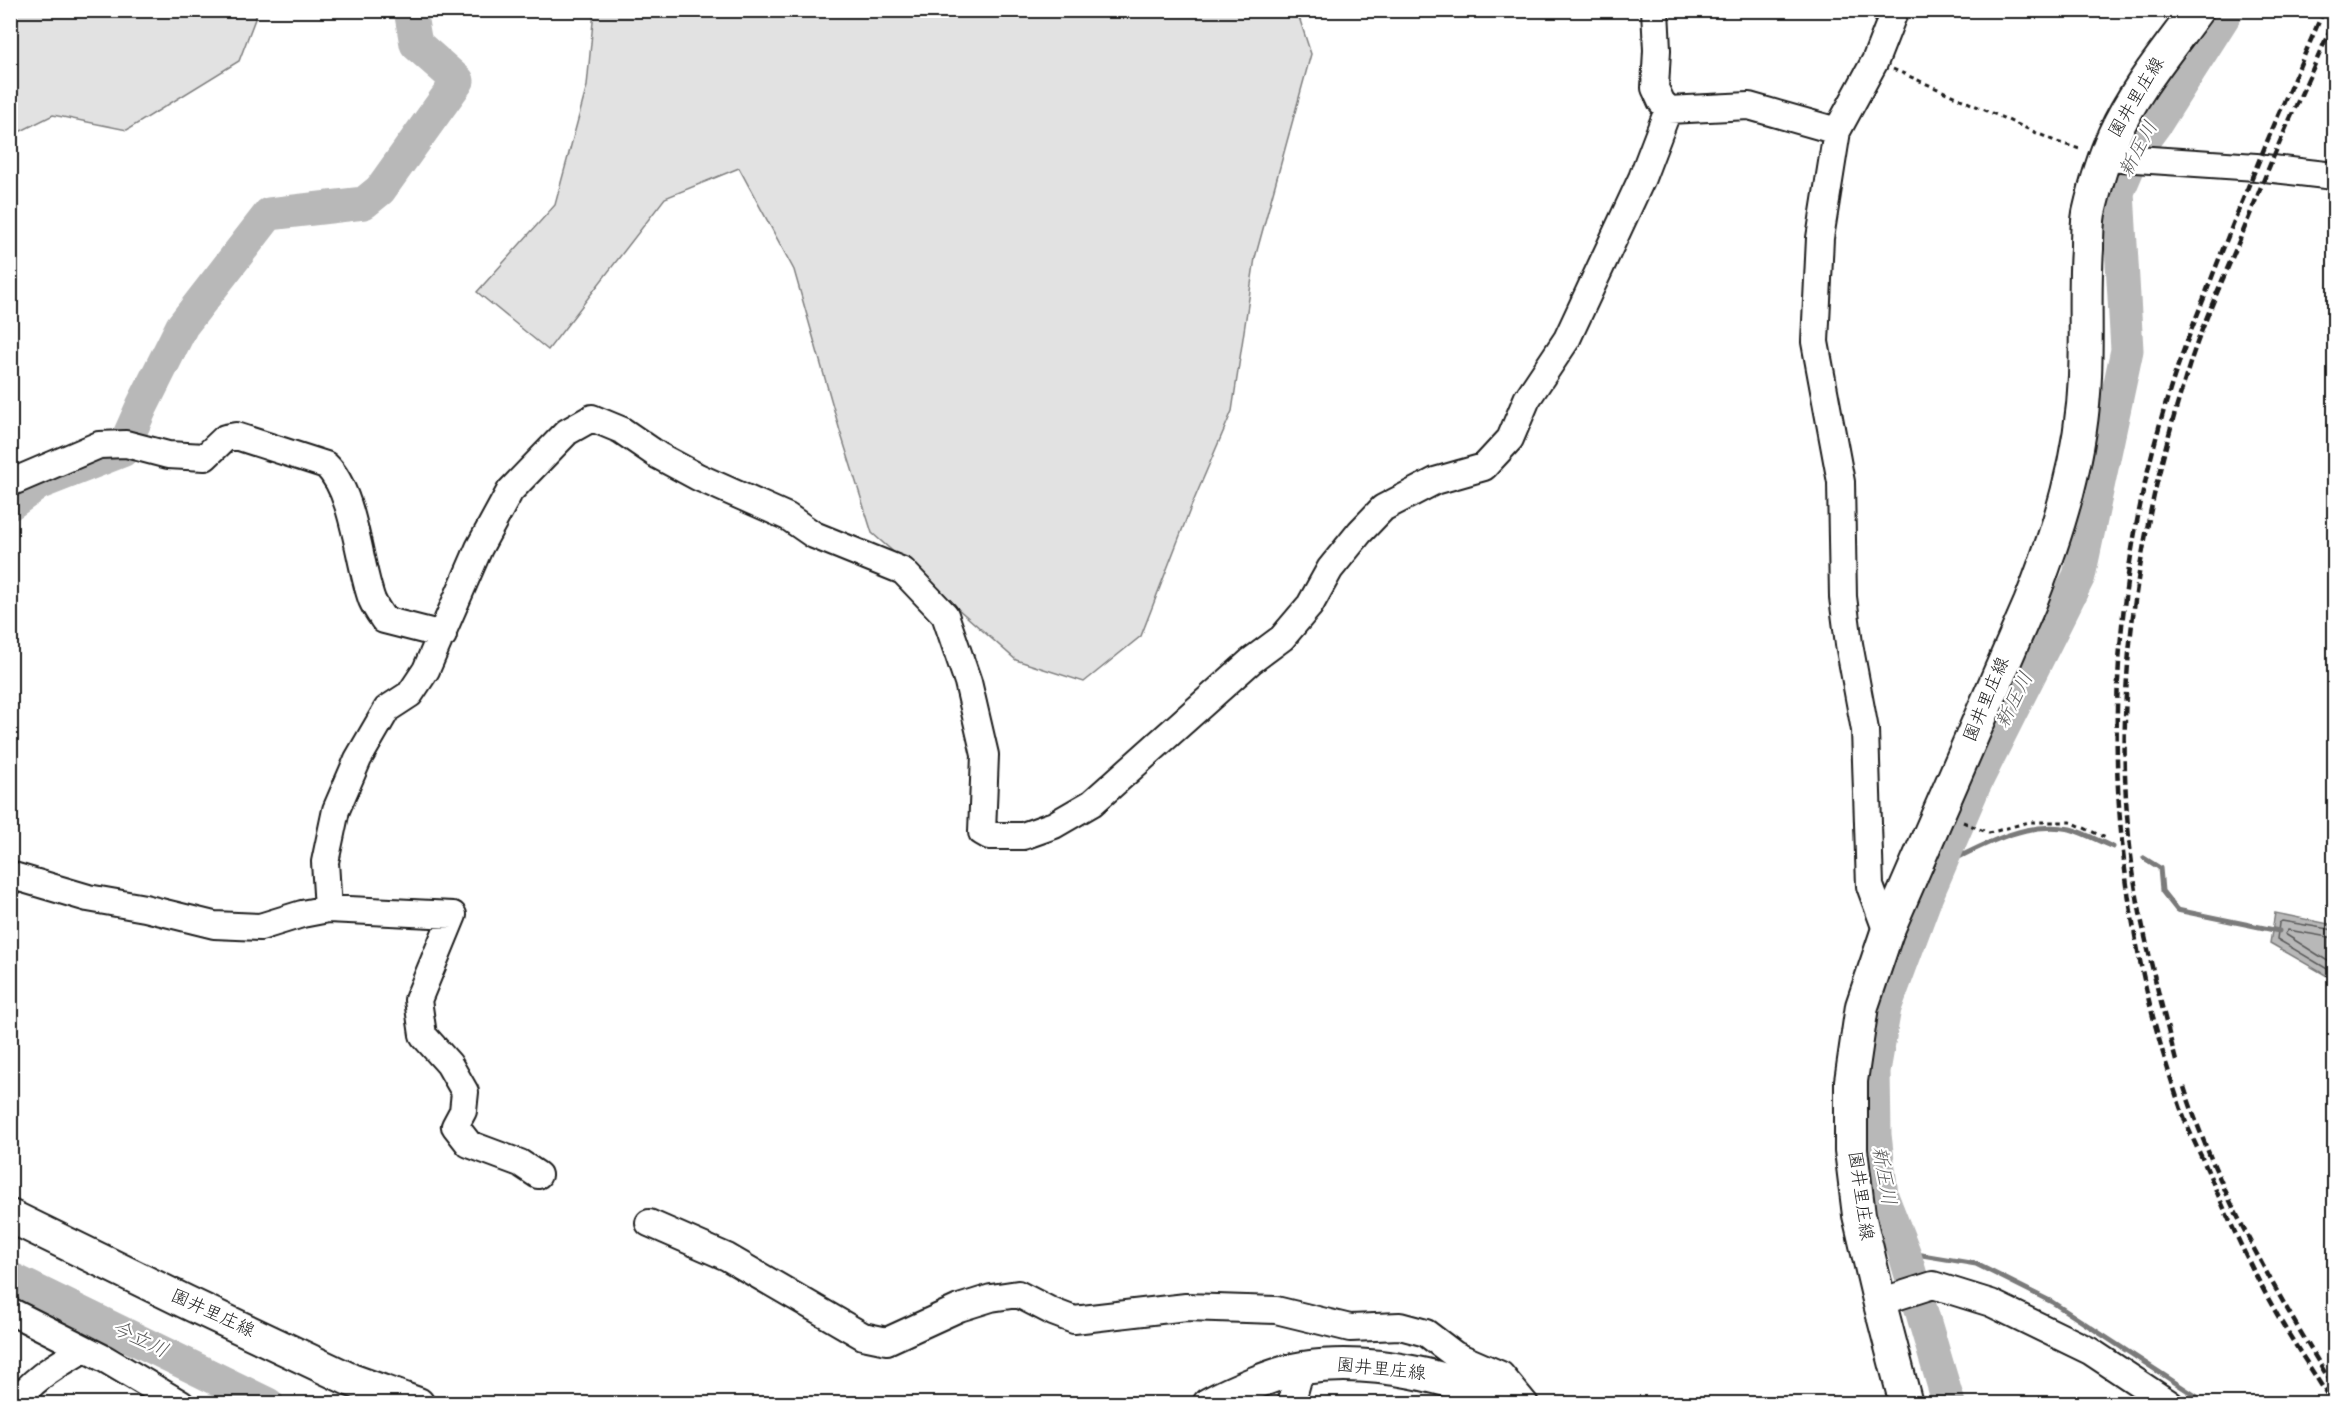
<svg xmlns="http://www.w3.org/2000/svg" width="2345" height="1414" viewBox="0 0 2345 1414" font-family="Dekko,'Klee One',sans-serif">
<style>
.green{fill:#e2e2e2;stroke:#7f7f7f;stroke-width:1.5}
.water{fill:#b8b8b8;stroke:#7a7a7a;stroke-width:1.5}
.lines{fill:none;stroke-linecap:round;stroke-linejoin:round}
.shore{stroke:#5a5a5a;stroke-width:1.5}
.stream{stroke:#7a7a7a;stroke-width:5}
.river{stroke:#b8b8b8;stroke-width:33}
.minor-casing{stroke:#1c1c1c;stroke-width:30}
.major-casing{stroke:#1c1c1c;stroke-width:36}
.path{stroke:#1c1c1c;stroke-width:3;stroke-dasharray:4.5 4.5;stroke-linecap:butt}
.minor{stroke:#fff;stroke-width:26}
.major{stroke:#fff;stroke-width:32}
.rail{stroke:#1c1c1c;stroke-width:4.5;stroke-dasharray:9 4.5;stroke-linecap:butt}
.labels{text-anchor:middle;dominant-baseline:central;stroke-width:4.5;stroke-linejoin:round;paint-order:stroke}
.street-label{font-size:18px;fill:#1c1c1c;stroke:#fff}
.water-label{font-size:20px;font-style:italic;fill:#5a5a5a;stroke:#fff}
</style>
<rect width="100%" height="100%" fill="#fff"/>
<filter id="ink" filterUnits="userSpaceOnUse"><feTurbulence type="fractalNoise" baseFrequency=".0167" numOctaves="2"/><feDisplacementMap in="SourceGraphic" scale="12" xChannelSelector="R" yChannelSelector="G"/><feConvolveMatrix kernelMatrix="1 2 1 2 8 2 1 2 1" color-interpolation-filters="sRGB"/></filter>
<g filter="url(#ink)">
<path class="green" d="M11,10H258V11L239,61L127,130L53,115L11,136Z
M594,11H1297L1311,54L1255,258L1232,411L1191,507L1141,636L1084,682L1016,660L872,533L840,431L794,270L739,168L665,198L548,350L477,292L555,205L587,86Z"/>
<path class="water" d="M2275,913L2334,925V980L2270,943Z"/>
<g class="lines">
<path class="shore" d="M2334,930L2282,921L2279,923L2277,939L2334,973
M2334,938L2288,930L2285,934L2334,965"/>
<path class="stream" d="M2144,858L2160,868L2162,891L2177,910L2279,931
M1939,867C1978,848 2023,820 2070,829C2084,833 2099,841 2113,847
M1904,1252L1976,1264L2052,1302L2208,1404"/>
<path class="river" d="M10,504L38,484L122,451L142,406L182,326L269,214L364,203L380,190L458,81L416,44L410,10
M10,1278L268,1404
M1949,1404L1904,1252L1882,1196L1875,1135L1874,1071L1885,1008L1925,900L1975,784L2079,576L2127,350L2118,192L2135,152L2157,122L2228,10"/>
<defs>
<path id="minor" d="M1655,10L1657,50L1655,88L1661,101L1668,110
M1668,110L1749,106L1837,131
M2106,157L2256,167L2334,176
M10,483L99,445L126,444L168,455L205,457L225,438L236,436L326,465C355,493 358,562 372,600C375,607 380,614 384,620L443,635
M10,875L88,898L145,908L214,925L260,927L302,914L328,909L453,915L418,1000L423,1035L449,1064L465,1092L463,1111L455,1126L469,1144L520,1163L538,1175
M328,909L325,862L336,810L358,759L387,709L410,694L426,670L479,548L510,491L567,432L592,418L621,430L659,456L698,477L788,517L814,535L903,571L945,615L968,682L985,755L982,832L989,836H1023L1054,825L1092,803L1251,661L1282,638L1310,605L1330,569L1360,532L1383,508L1435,481L1484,467L1510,439L1527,399L1567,339L1642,178L1668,110
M1887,932L1870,886L1865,730L1849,644L1843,597L1841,482L1815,342L1820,238L1837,131L1875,61L1895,10
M649,1223L727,1257L863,1336L887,1341L959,1308L991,1298L1018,1294L1053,1312L1074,1320L1186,1307L1276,1310L1350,1328L1400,1326L1426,1333L1455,1355L1501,1375L1525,1404
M1880,1304L1889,1299L1933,1285L1991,1303L2090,1351L2170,1404
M10,1311L105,1359L181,1404
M16,1404C30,1379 61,1363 84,1349
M1291,1404L1301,1368"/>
<path id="major" d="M10,1216L186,1302L351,1380L418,1404
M1209,1404C1233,1391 1278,1372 1303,1368C1377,1357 1450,1378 1518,1404
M1906,1404L1880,1304L1859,1215L1851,1150V1081L1862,1006L1887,932L2030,603C2059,530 2082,456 2085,376C2087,333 2084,291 2087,249C2087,237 2087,224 2089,213C2095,187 2103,159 2114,135C2134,90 2168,50 2197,10"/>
</defs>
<use href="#minor" class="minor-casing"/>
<use href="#major" class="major-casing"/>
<path class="path" d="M1893,69L2057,142L2083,150
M1963,822L1989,833L2029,822H2071L2106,838"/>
<use href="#minor" class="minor"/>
<use href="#major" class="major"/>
<path class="rail" d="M2324,10C2282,106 2241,200 2204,298C2194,323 2184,348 2175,374C2095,620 2097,871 2183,1115C2190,1134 2199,1151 2207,1169C2228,1219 2251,1269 2278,1316C2295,1346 2315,1374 2333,1404
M2176,1061C2164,1014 2151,966 2141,918C2105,739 2132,549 2186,376C2200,329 2221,284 2240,239C2253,208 2265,175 2279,144C2297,102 2317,61 2334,20
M2184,1087C2219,1193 2275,1292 2334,1387"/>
</g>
</g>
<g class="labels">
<g class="street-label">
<text transform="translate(2138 98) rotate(-59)">園井里庄線</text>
<text transform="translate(1988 700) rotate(-67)">園井里庄線</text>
<text transform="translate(1859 1196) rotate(82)">園井里庄線</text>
<text transform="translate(212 1315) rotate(25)">園井里庄線</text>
<text transform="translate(1381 1371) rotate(6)">園井里庄線</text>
</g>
<g class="water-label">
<text transform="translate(2140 150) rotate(-62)">新圧川</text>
<text transform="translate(2016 701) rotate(-63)">新圧川</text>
<text transform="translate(1882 1176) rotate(80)">新圧川</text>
<text transform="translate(139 1341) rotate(26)">今立川</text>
</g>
</g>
<rect width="2345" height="1414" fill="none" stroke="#fff" stroke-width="36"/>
<rect x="18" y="18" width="2309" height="1378" fill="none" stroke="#1c1c1c" stroke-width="2" filter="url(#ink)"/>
</svg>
